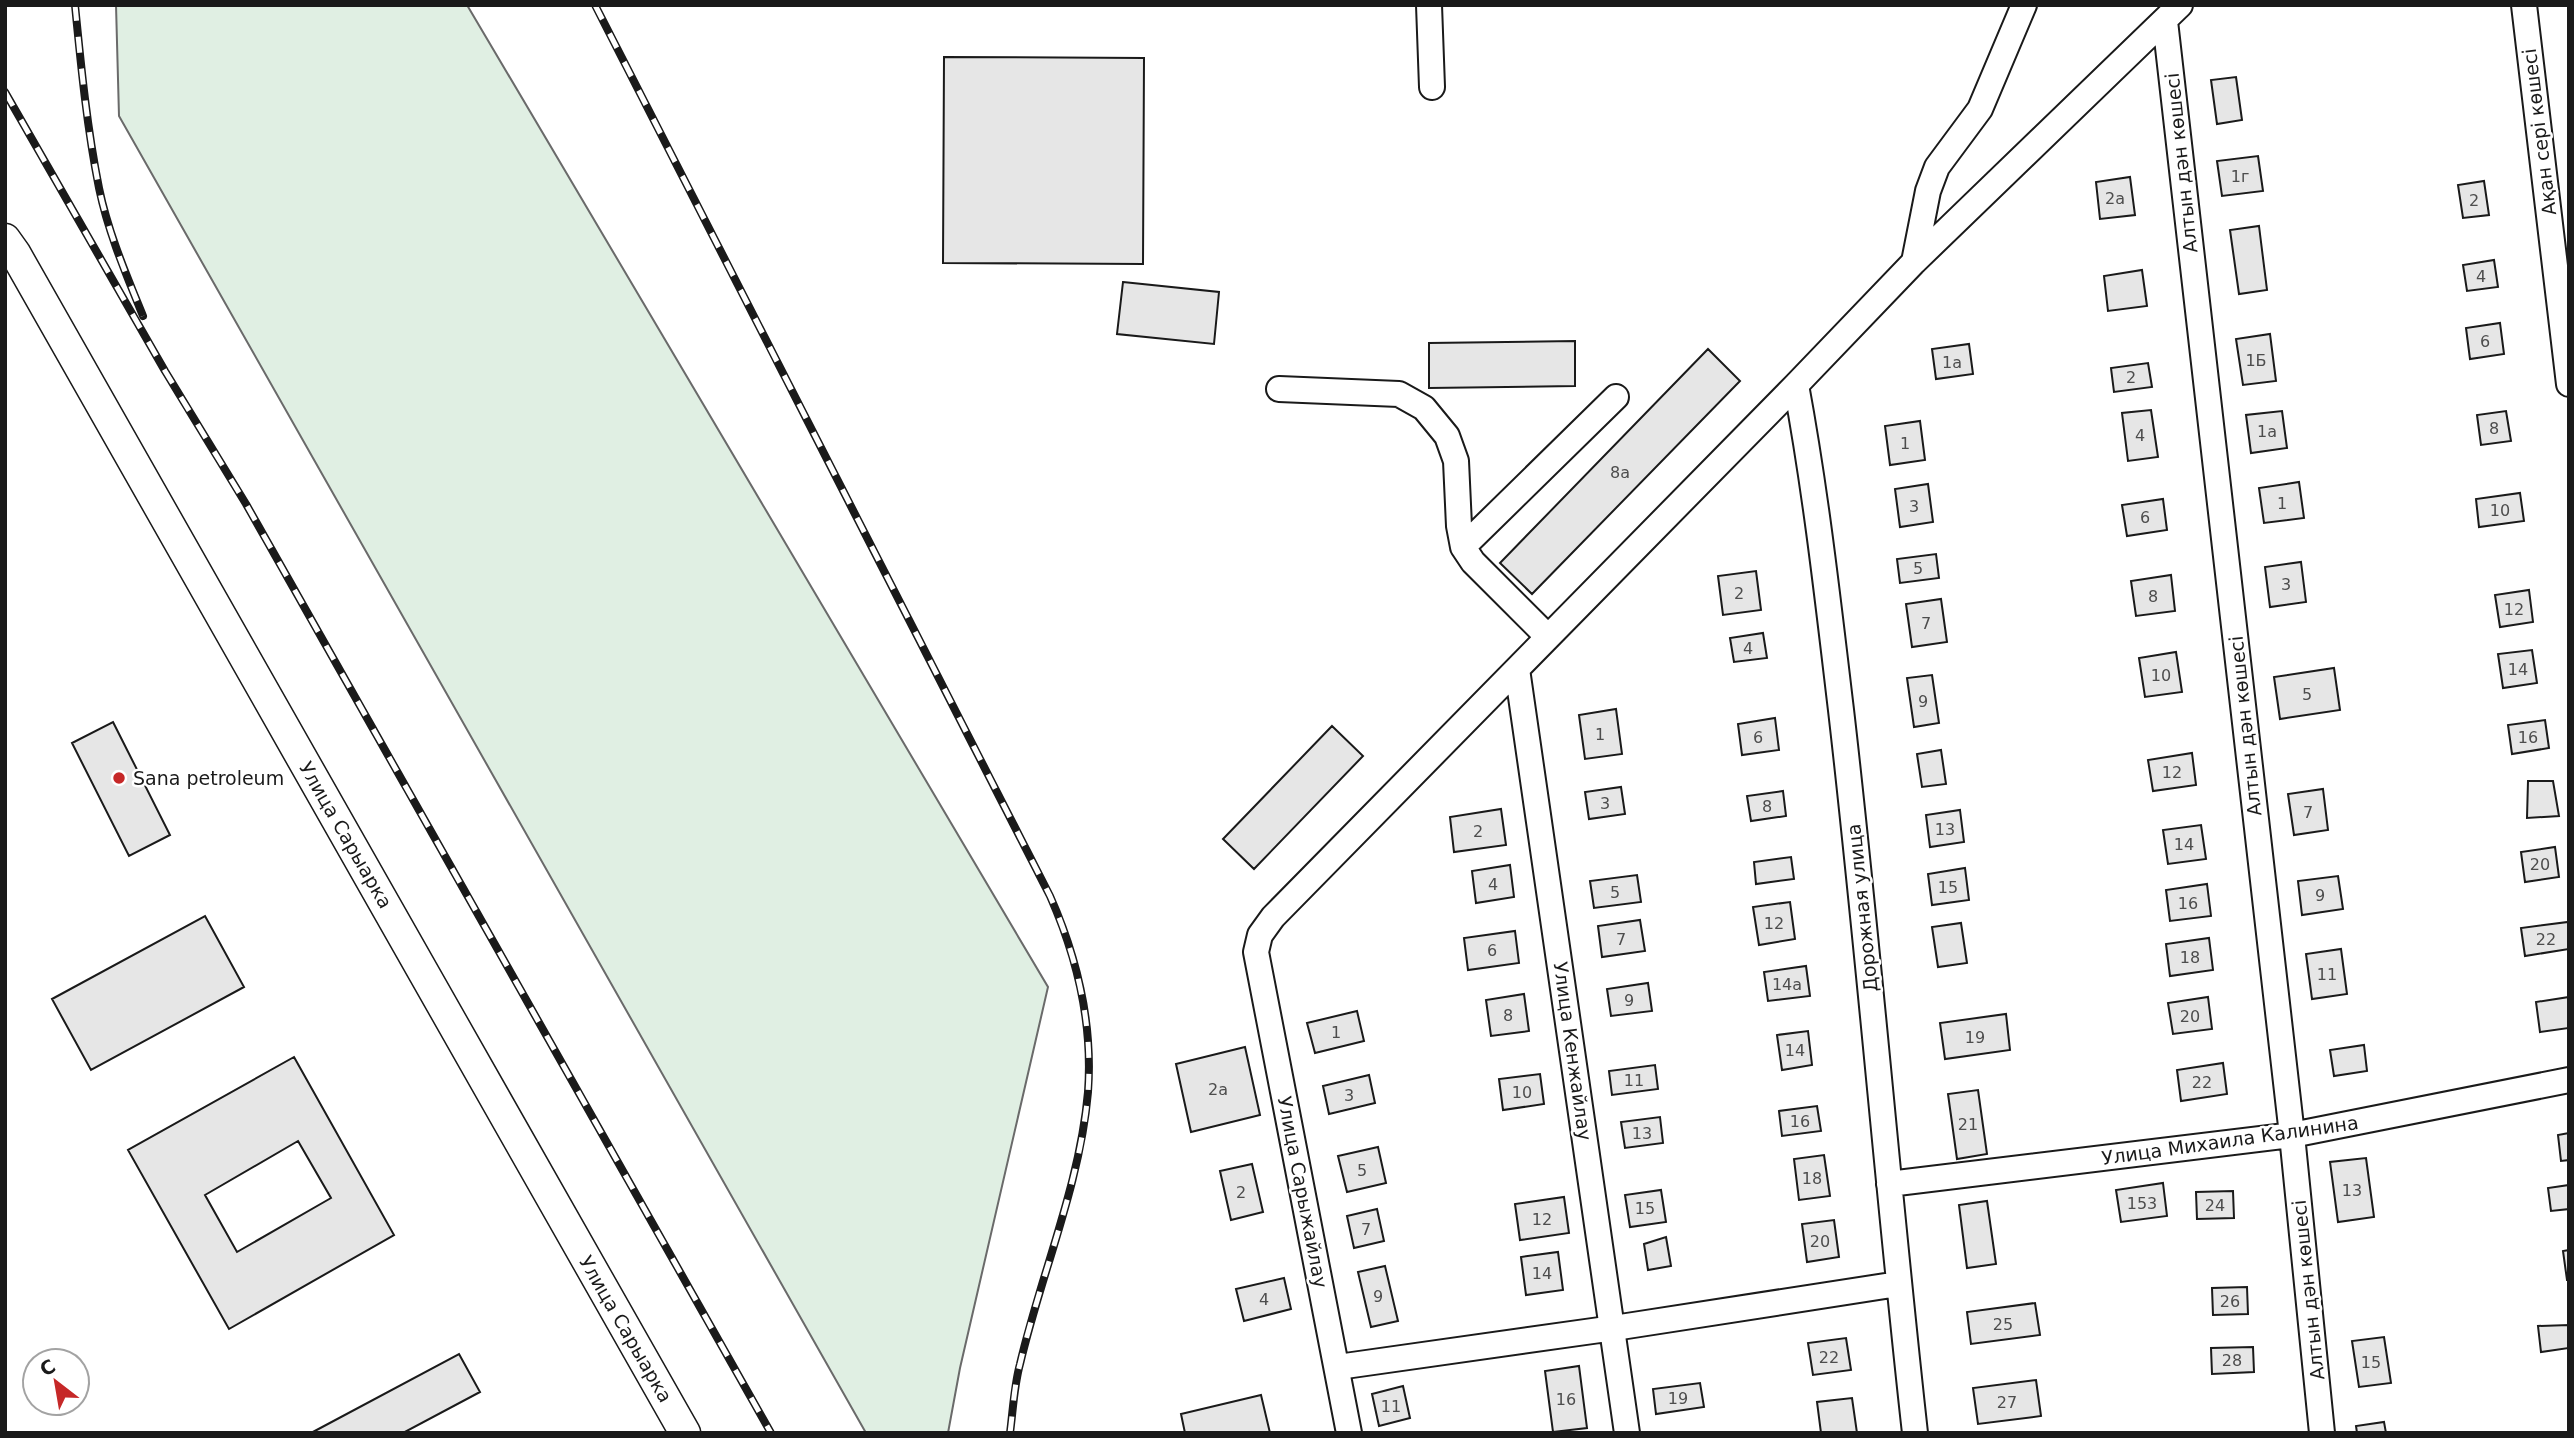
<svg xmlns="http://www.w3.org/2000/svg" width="2574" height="1438" viewBox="0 0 2574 1438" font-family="'DejaVu Sans',sans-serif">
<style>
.green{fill:#e0efe3;stroke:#6a6a6a;stroke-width:2}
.building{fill:#e6e6e6;stroke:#1a1a1a;stroke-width:2;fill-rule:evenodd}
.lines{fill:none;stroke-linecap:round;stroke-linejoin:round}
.minor-casing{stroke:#1a1a1a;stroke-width:28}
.major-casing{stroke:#1a1a1a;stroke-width:33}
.minor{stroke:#fff;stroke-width:24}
.major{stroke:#fff;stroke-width:30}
.rail-casing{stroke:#1a1a1a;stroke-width:8}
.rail{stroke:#fff;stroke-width:5;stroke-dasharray:16;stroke-linecap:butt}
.poi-dot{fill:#c62828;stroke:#fff;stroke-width:2.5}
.labels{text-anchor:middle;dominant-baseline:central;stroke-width:5;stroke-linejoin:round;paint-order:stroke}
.number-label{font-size:16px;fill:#4d4d4d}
.street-label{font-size:19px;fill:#1a1a1a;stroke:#fff}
.poi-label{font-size:19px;fill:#1a1a1a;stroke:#fff;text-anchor:start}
</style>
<rect width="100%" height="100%" fill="#fff"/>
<path class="green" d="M116,5H467L1048,987L960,1368L948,1433H866L119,116Z"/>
<path class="building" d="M944,57L1144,58L1143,264L943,263Z
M2236,77L2242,120L2217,124L2211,80Z
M2258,156L2263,191L2222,196L2217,161Z
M2130,177L2135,215L2100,219L2096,182Z
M2484,181L2489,215L2463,218L2458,185Z
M2259,226L2267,290L2239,294L2230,230Z
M2494,260L2498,287L2467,291L2463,265Z
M2142,270L2147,306L2108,311L2104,276Z
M1123,282L1219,292L1214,344L1117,334Z
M2500,323L2504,354L2470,359L2466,328Z
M2270,334L2276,381L2243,385L2236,339Z
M1575,341V386L1429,388V343Z
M1969,344L1973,374L1936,379L1932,349Z
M1708,349L1740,381L1532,594L1500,563Z
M2148,363L2152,387L2114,392L2111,368Z
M2151,410L2158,457L2128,461L2122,413Z
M2282,411L2287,448L2251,453L2246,415Z
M2506,411L2511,441L2481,445L2477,415Z
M1920,421L1925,460L1890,465L1885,426Z
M2299,482L2304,518L2264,523L2259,488Z
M1928,484L1933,522L1900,527L1895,489Z
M2520,493L2524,521L2479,527L2476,499Z
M2163,499L2167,530L2127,536L2122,505Z
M1936,554L1939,578L1900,583L1897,559Z
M2301,562L2306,602L2270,607L2265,567Z
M1756,571L1761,610L1723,615L1718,576Z
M2171,575L2175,611L2136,616L2131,581Z
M2529,590L2533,622L2500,627L2495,595Z
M1941,599L1947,642L1912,647L1906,604Z
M1763,633L1767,658L1734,662L1730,638Z
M2532,650L2537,683L2503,688L2498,654Z
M2176,652L2182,692L2145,697L2139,658Z
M2334,668L2340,710L2280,719L2274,677Z
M1932,675L1939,723L1914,727L1907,678Z
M1616,709L1622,754L1585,759L1579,715Z
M1775,718L1779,750L1742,755L1738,724Z
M2545,720L2549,748L2512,754L2508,725Z
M113,722L170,835L129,856L72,743Z
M1332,726L1363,756L1254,869L1223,839Z
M1941,750L1946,784L1922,787L1917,754Z
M2192,753L2196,785L2153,791L2148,760Z
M2528,781H2553L2559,816L2527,818Z
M1621,787L1625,814L1589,819L1585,792Z
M2323,789L2328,830L2294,835L2288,794Z
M1783,791L1786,816L1751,821L1747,796Z
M1501,809L1506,845L1454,852L1450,817Z
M1960,810L1964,842L1930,847L1926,815Z
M2201,825L2206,859L2168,864L2163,830Z
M2555,847L2559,877L2525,882L2521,852Z
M1791,857L1794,879L1756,884L1754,862Z
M1510,865L1514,897L1476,903L1472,871Z
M1965,868L1969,900L1932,905L1928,874Z
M1637,875L1641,902L1594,908L1590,881Z
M2338,876L2343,909L2302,915L2298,881Z
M2207,884L2211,916L2170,921L2166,890Z
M1790,902L1795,939L1759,945L1753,907Z
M205,916L244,987L91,1070L52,999Z
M1640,920L1645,951L1602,957L1598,926Z
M2568,922L2569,949L2525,956L2521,928Z
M1961,923L1967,963L1938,967L1932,927Z
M1515,931L1519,963L1468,970L1464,938Z
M2209,938L2213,970L2170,976L2166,944Z
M2341,949L2347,994L2312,999L2306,954Z
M1806,966L1810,996L1768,1001L1764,972Z
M1648,983L1652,1011L1611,1016L1607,989Z
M1524,994L1529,1031L1491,1036L1486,1000Z
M2208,997L2212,1029L2173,1034L2168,1003Z
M2569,997V1028L2540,1032L2536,1002Z
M1357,1011L1364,1041L1315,1053L1307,1023Z
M2006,1014L2010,1050L1945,1059L1940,1023Z
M1808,1031L1812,1065L1782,1070L1777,1035Z
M2364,1045L2367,1071L2334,1076L2330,1050Z
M1245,1047L1260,1115L1191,1132L1176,1064Z
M294,1057L394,1235L229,1329L128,1150ZM298,1141L331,1198L237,1252L205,1195Z
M2223,1063L2227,1094L2181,1101L2177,1070Z
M1655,1065L1658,1089L1612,1095L1609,1071Z
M1540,1074L1544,1104L1503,1110L1499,1079Z
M1369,1075L1375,1103L1329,1114L1323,1086Z
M1978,1090L1987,1154L1957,1159L1948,1094Z
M1817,1106L1821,1131L1782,1136L1779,1111Z
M1660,1117L1663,1143L1625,1148L1621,1122Z
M2569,1133V1160L2561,1161L2558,1135Z
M1378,1147L1386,1183L1347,1192L1338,1156Z
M1824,1155L1830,1196L1799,1200L1794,1159Z
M2366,1158L2374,1217L2338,1222L2330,1162Z
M1252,1164L1263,1212L1231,1220L1220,1171Z
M2163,1183L2167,1216L2121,1222L2116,1190Z
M2569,1185V1209L2551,1211L2548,1188Z
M1661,1190L1666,1222L1630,1227L1625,1195Z
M2233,1191L2234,1218L2197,1219L2196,1192Z
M1564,1197L1569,1233L1520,1240L1515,1204Z
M1987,1201L1996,1264L1967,1268L1959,1205Z
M1377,1209L1384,1241L1354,1248L1347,1216Z
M1834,1220L1839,1257L1807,1262L1802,1224Z
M1666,1237L1671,1266L1648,1270L1644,1244Z
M2569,1250V1280H2567L2563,1251Z
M1558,1252L1563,1290L1526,1295L1521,1257Z
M1385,1266L1398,1321L1371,1327L1358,1272Z
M1284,1278L1291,1309L1244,1321L1236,1289Z
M2247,1287L2248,1314L2213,1315L2212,1288Z
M2035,1303L2040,1335L1971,1344L1967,1312Z
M2569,1325V1348L2541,1352L2538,1326Z
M2384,1337L2391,1383L2359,1387L2352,1341Z
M1846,1338L1851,1370L1813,1375L1808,1343Z
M2253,1347L2254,1372L2212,1374L2211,1348Z
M459,1354L480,1392L403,1433H311Z
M1579,1366L1587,1428L1553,1432L1545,1371Z
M2036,1380L2041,1416L1978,1424L1973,1388Z
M1700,1383L1704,1407L1656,1414L1653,1389Z
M1403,1386L1410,1418L1379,1426L1372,1394Z
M1261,1395L1270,1433H1185L1181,1414Z
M1852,1398L1857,1433H1821L1817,1402Z
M2384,1422L2386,1433H2357L2356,1426Z"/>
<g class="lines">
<defs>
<path id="minor" d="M1429,5L1432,87
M2524,5L2569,384
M2165,21L2292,1135L2322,1433
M1914,262L1928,191L1937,167L1980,109L2024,5
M1796,385C1816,493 1828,601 1841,710C1869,951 1888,1192 1915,1433
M1279,389L1399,394L1424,408L1447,436L1456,461L1459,526L1463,547L1473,562L1548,637
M1463,547L1616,397
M1517,669L1627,1433
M1889,1184L2292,1135L2569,1080
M1338,1367L1614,1328L1898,1284
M1349,1433L1256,952L1260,935L1273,917L1796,385L1914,262L2180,5"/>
<path id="major" d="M5,239L15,253L685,1433"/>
</defs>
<use href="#minor" class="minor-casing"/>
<use href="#major" class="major-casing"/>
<use href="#minor" class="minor"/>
<use href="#major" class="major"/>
<defs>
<path id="rail" d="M75,5C81,66 87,128 99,188C108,232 126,274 143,316
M595,5L1050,896C1077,957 1093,1024 1088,1092C1080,1185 1041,1274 1020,1364C1014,1386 1013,1410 1010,1433
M5,92L165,371L246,504L771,1433"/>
</defs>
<use href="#rail" class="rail-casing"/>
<use href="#rail" class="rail"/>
</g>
<circle class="poi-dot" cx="119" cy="778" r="7"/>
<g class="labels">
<g class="number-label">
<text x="2240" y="176">1г</text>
<text x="2115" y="198">2а</text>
<text x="2474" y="200">2</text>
<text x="2481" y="276">4</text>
<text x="2485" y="341">6</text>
<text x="2256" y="360">1Б</text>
<text x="1952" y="362">1а</text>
<text x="2131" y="377">2</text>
<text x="2494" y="428">8</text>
<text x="2267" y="431">1а</text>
<text x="2140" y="435">4</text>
<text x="1905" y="443">1</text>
<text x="1620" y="472">8а</text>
<text x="2282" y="503">1</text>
<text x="1914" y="506">3</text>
<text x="2500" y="510">10</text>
<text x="2145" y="517">6</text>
<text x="1918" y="568">5</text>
<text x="2286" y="584">3</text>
<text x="1739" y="593">2</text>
<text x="2153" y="596">8</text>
<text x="2514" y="609">12</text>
<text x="1926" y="623">7</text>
<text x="1748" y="648">4</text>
<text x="2518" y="669">14</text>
<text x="2161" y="675">10</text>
<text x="2307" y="694">5</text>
<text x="1923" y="701">9</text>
<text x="1600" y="734">1</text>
<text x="1758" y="737">6</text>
<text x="2528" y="737">16</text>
<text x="2172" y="772">12</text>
<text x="1605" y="803">3</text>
<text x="1767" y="806">8</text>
<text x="2308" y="812">7</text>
<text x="1945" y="829">13</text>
<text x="1478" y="831">2</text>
<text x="2184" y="844">14</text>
<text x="2540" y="864">20</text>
<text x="1493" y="884">4</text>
<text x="1948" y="887">15</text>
<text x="1615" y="892">5</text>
<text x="2320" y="895">9</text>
<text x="2188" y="903">16</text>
<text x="1774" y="923">12</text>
<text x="1621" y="939">7</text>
<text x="2546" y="939">22</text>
<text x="1492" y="950">6</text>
<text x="2190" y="957">18</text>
<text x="2327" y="974">11</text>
<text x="1787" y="984">14а</text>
<text x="1629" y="1000">9</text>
<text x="1508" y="1015">8</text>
<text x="2190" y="1016">20</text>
<text x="1336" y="1032">1</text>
<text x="1975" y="1037">19</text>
<text x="1795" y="1050">14</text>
<text x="1634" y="1080">11</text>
<text x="2202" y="1082">22</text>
<text x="1218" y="1089">2а</text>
<text x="1522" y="1092">10</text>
<text x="1349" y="1095">3</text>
<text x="1800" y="1121">16</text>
<text x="1968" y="1124">21</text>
<text x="1642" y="1133">13</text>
<text x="1362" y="1170">5</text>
<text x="1812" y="1178">18</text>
<text x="2352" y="1190">13</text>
<text x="1241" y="1192">2</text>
<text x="2142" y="1203">153</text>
<text x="2215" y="1205">24</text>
<text x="1645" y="1208">15</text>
<text x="1542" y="1219">12</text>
<text x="1366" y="1229">7</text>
<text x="1820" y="1241">20</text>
<text x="1542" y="1273">14</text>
<text x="1378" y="1296">9</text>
<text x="1264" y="1299">4</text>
<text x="2230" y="1301">26</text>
<text x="2003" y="1324">25</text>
<text x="1829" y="1357">22</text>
<text x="2232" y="1360">28</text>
<text x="2371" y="1362">15</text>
<text x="1678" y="1398">19</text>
<text x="1566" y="1399">16</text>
<text x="2007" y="1402">27</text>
<text x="1391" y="1406">11</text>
</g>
<g class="street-label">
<text transform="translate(2539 132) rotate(-97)">Ақан сері көшесі</text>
<text transform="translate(2181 163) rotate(-96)">Алтын дән көшесі</text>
<text transform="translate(2245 726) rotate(-96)">Алтын дән көшесі</text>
<text transform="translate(346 835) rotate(60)">Улица Сарыарка</text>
<text transform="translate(1862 908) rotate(-96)">Дорожная улица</text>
<text transform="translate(1573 1051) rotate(82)">Улица Кенжайлау</text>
<text transform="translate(2230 1140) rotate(-8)">Улица Михаила Калинина</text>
<text transform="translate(1303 1192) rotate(79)">Улица Сарыжайлау</text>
<text transform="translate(2308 1290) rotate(-96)">Алтын дән көшесі</text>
<text transform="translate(626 1329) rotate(60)">Улица Сарыарка</text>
</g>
<g class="poi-label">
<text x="133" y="778">Sana petroleum</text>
</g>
</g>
<rect width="2574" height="1438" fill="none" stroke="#1a1a1a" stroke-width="14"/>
<g transform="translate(56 1382) rotate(329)"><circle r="33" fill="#ffffff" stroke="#a3a3a3" stroke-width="2"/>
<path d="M0-5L12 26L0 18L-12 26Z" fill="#c62828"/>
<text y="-10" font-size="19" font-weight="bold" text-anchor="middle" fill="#1a1a1a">С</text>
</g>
</svg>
